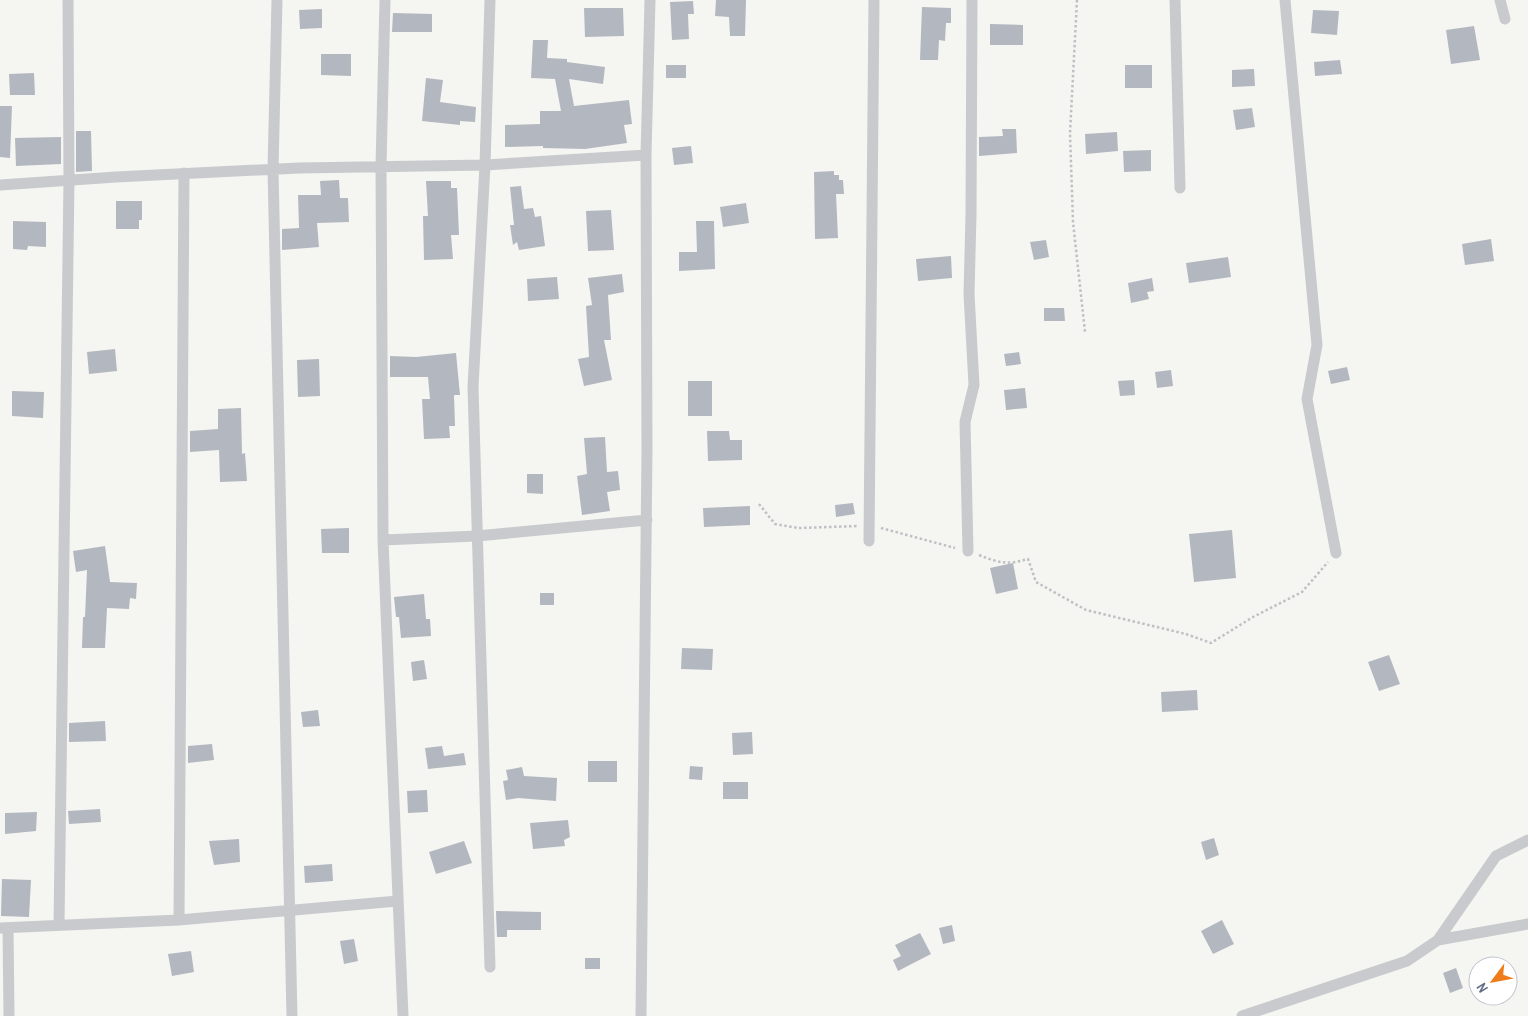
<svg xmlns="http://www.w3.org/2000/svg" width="1528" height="1016" viewBox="0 0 1528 1016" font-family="'Archivo Narrow',sans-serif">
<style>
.building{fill:#b3b7bf}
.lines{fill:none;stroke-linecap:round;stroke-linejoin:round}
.path{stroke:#bfc0c3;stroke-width:2.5;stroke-dasharray:2.5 2.5;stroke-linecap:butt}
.minor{stroke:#c8cace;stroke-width:11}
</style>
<rect width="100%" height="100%" fill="#f5f6f2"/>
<path class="building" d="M716,0H746L745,36H730L729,17L715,16Z
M693,1L694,14H688L689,39L672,40L670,2Z
M922,7L951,8V23H946L945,41L939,40L938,60H920Z
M584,8H623L624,36L585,37Z
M322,9V28L300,29L299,10Z
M1313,10L1339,11L1337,35L1311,33Z
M393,13L432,14V32H392Z
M990,24L1023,25V45H990Z
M1474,26L1480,60L1451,64L1446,30Z
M533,40H548L547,58L567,59V62L605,67L603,84L569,79L574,106L629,100L632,124L624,125L627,143L585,149L543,148V146L505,147V125L540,124V111H561L555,79L531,78Z
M321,54H351V76L321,75Z
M1340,60L1342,74L1315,76L1314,62Z
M666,65H686V78H666Z
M1125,65H1152V88H1125Z
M1254,69L1255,86L1232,87V70Z
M34,73L35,95H10L9,74Z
M426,78L443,80L440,102L476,107L475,122L460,121V125L422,121Z
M0,106H12L10,158L0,157Z
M1252,108L1255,127L1236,130L1233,110Z
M1002,129H1016L1017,153L979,156V137L1003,136Z
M76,131H91L92,171L76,172Z
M1117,132L1118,151L1086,154L1085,134Z
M61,137V164L16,166L15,138Z
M691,146L693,163L674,165L672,148Z
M1151,150V171L1124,172L1123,151Z
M834,171V175H839V180H843L844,194H836L838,238L815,239L814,172Z
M339,180L340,198H348L349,222L317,223L319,247L282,250V229L299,228L298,195H321L320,181Z
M426,181H451V188H457L459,235H451L453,259L424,260L423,216H428Z
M521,186L524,209L533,208L535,217L541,216L545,246L519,250L517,242L513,245L510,225H514L510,187Z
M116,201H142V220H139V229H116Z
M746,203L749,223L723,227L720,207Z
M611,210L614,250L588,251L586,211Z
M13,221L46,222V247L28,246L27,250L13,249Z
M696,221H714L715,269L679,271V252H697Z
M1491,239L1494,261L1465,265L1462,244Z
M1046,240L1049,257L1034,260L1030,242Z
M951,256L952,278L918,281L916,259Z
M1228,257L1231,277L1189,283L1186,263Z
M622,274L624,292L608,295L611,340H604L612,380L584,386L578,359L589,357L586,306L592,305L588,278Z
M557,277L559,299L528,301L527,279Z
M1152,278L1154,291L1147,292L1149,299L1131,303L1128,283Z
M1044,308H1064L1065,321H1044Z
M115,349L117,371L89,374L87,352Z
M1019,352L1021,364L1006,366L1004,354Z
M456,353L460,395H454L455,426H449L450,438L424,439L422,399H430L428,377H390V356L416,357Z
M319,359L320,396L298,397L297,360Z
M1347,367L1350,380L1331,384L1328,371Z
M1171,370L1173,386L1157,388L1155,372Z
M1134,380L1135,395L1120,396L1118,381Z
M688,381H712V416H688Z
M1025,388L1027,408L1006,410L1004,390Z
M12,391L44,392L43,418L12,416Z
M241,408L242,454L245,453L247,481L220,482L219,450L190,452V431L218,429V409Z
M707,431H729L730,440H742V460L708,461Z
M605,437L607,472L618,471L620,490L607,492L610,511L582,515L577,476L587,474L584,438Z
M527,474H543V494L527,493Z
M853,503L855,514L836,517L835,505Z
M750,506V525L704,527L703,508Z
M349,528V553H322L321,529Z
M1232,530L1236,578L1194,582L1189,534Z
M105,546L110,582L137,583L136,599L130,598L129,609L107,608L105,648H82L83,617H85L87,570L76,572L73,551Z
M1013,563L1018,589L996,594L990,568Z
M540,593H554V605H540Z
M424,594L426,619H430L431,636L401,638L399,617H396L394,597Z
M682,648L713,649L712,670L681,669Z
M1389,655L1400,684L1379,691L1368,662Z
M424,660L427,679L413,681L411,662Z
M1197,690L1198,710L1162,712L1161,692Z
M318,710L320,726L303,727L301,712Z
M105,721L106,741L69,742V723Z
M752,732L753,754L733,755L732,733Z
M212,744L214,760L188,763V746Z
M442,746L444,756L464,753L466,765L428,769L425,748Z
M588,761H617V782H588Z
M690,766L703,767L702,780L689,779Z
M522,767L524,776L557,778L556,801L518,798L506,800L503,781L508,780L506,770Z
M723,782H748V799H723Z
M427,790L428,812L408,813L407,791Z
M100,809L101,822L69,824L68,811Z
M37,812L36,831L5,834V813Z
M568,820L570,837L564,840L565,846L533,849L530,823Z
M1214,838L1219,855L1206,860L1201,842Z
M239,839L240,862L214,865L209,841Z
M464,841L472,863L436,874L429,852Z
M332,864L333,881L305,883L304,866Z
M2,879L31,880L29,917L1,916Z
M496,911L541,912V930H507V937H497Z
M1222,920L1234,944L1213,954L1201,931Z
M952,925L955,941L943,944L939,928Z
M920,933L931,954L898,971L893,960L901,956L895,945Z
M354,939L358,961L344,964L340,941Z
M191,951L194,972L172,976L168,954Z
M585,958H600V969H585Z
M1456,968L1463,988L1450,993L1443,973Z"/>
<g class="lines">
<path class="path" d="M1077,0L1070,133L1073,222L1085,332
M759,504L775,524L798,528L858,526
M881,528L955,548
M979,555C999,563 1007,565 1028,559L1036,582L1086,610L1186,634L1211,643L1253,617L1302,592L1328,562"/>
<path class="minor" d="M277,0L273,170L292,1016
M385,0L381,166L383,540L403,1016
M490,0L485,165L473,387L490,967
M1175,0L1180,188
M1285,0L1317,345L1307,399L1336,553
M1500,0L1505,19
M0,185L116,177L299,168L485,165L646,155
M383,540L477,536L647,520
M869,541L874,0
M968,551L965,422L974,385L969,294L971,215L972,0
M179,920L184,173
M59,925L69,180L68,0
M0,928L179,920L398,901
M8,928L9,1016
M1438,940L1496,856L1528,840
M641,1016L647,450L646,155L650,0
M1242,1016L1407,961L1438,940L1528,924"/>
</g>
<g transform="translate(1493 981) rotate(238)"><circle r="24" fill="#ffffff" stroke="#c1c5cf"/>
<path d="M0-4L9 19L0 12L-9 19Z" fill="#ee7c1b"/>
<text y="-8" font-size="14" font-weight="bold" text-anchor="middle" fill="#636e86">N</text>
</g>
</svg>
